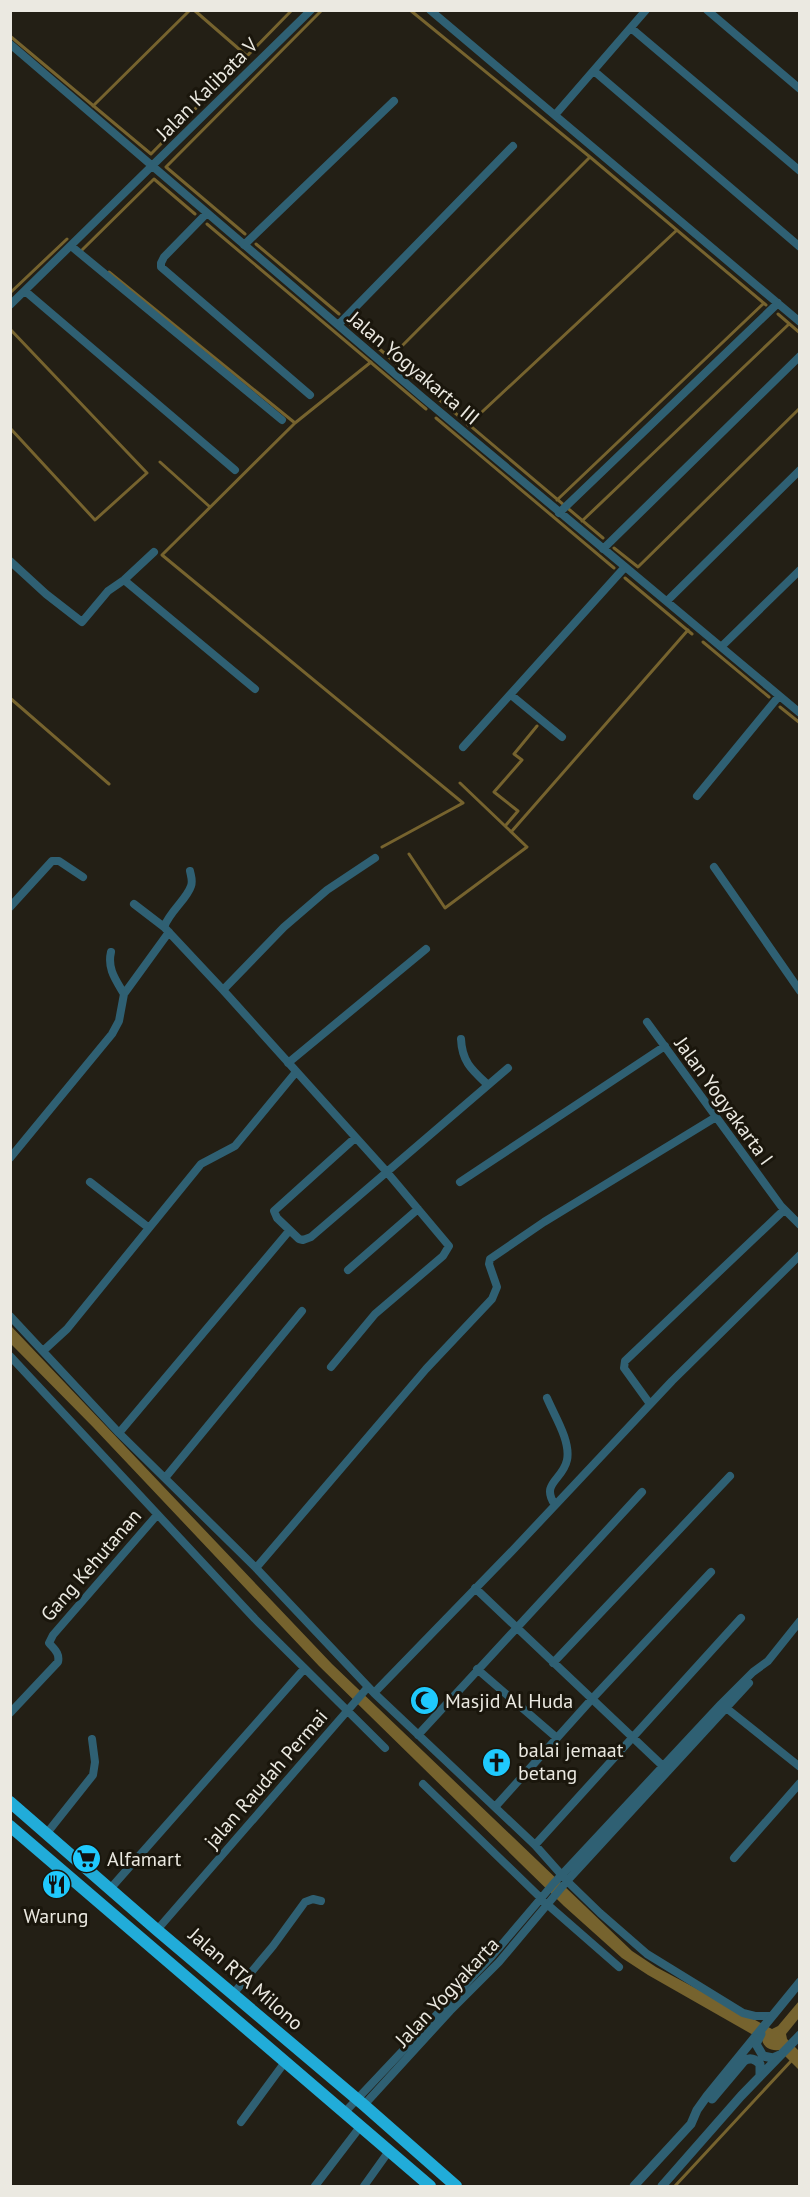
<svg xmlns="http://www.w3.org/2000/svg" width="810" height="2197" viewBox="0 0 810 2197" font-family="'PT Sans',sans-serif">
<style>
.water{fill:#76632e}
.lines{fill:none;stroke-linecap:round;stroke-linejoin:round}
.stream{stroke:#76632e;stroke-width:3}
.minor{stroke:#2f6073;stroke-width:8}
.tertiary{stroke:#2f6073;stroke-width:9}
.trunk{stroke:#21acd9;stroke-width:12}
.labels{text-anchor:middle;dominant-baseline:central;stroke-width:6;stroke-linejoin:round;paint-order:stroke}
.street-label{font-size:20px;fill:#ebe9e1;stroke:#1a160c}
.poi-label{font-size:20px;fill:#ebe9e1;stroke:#1a160c;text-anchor:start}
</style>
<rect width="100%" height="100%" fill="#231f15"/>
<path class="water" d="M10,1325L332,1664L632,1951L656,1967L772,2029L778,2026L799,2001V2018L786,2034L787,2039L799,2051V2070L779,2050C771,2051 764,2048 762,2040L648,1975L622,1958L564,1906L319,1666L93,1427L11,1344Z"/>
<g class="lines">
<path class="stream" d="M194,10L247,56
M10,36L151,154L292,10
M93,106L190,10
M590,157L766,305
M207,224L426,409
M245,234L166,167L322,10
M256,244L339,314
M81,251L154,179L195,214
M109,272L295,423
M10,293L67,239
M778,314L800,333
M350,324L390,358L590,157L410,10
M10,329L147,473L95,520L10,428
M390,358L603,538
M371,362L295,423L162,555L463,803L382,847
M436,418L614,568
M468,425L677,230
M160,462L210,507
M557,500L764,303
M582,521L789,324
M614,548L638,567L800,408
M625,578L692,634
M703,642L769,697
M10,698L109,784
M780,707L800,723
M506,825L518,811L494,792L522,760L514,754L537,726
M512,831L688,630
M409,854L445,908L527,847L460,783
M675,2186L792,2060"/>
<path class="minor" d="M430,10L800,322
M707,10L800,89
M631,28L800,171
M10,44L422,397L800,713
M594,71L800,247
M555,115L646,10
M207,213L164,257L161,263V267L310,395
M244,245L394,101
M71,246L282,420
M25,291L235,470
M10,305L311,10
M338,325L513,146
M559,513L778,303
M603,549L800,356
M10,561L46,594L82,622L108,591L124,580L154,552
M124,580L255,689
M667,601L800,470
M721,647L800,570
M511,695L562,737
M463,747L625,567
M697,796L779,696
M714,867L800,991
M190,871C191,876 193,881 191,886C187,899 170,911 164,927L223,990L386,1171L449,1246L443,1256L375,1314L331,1367
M134,904L164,927
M10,907L52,861H59L83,877
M111,952C107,969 116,980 124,994
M223,990L284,927L327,890L375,858
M647,1022L781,1206L800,1225
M461,1039C462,1062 472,1070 488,1085
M288,1063L426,949
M355,1138L274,1211L277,1218L299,1239L303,1240L311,1237L508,1068
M10,1158L112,1034L119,1021L124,994L169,932
M90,1182L149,1228
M460,1182L665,1046
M348,1270L418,1209
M10,1316L119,1433L256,1568L374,1693L535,1845L567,1881L600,1913L647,1954L743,2013L755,2016H771
M43,1351L67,1329L201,1164L235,1146L296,1072
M10,1356L255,1619L385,1748
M547,1398C554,1415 571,1441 567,1460C563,1480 540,1483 555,1505
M650,1404L624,1368L625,1361L784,1210
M119,1433L289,1231
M165,1478L302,1311
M256,1568L426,1369L492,1299L497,1287L489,1264L490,1259L544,1222L716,1117
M475,1588L666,1769
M553,1663L730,1476
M477,1669L557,1738
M374,1693L513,1550L672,1381L800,1255
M725,1707L800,1767
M10,1713L58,1662C60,1653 54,1649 49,1643L53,1635L157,1515
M418,1735L642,1492
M423,1784L548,1905L619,1967
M495,1807L591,1700L711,1572
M47,1833L93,1775L95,1762L92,1739
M535,1845L741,1618
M734,1858L800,1783
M110,1889L304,1669
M157,1930L368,1687
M233,1994L273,1946L305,1902L313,1899L321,1901
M364,2105L450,2011L499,1962L567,1881L749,1683
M344,2113L492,1956L554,1883L721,1704L753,1672L768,1661L800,1621
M241,2122L285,2062
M315,2186L360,2127
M364,2186L389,2151"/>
<path class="tertiary" d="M761,2034L756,2044L763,2056L773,2058L780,2055
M712,2099L744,2061C750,2057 755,2059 760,2064V2076
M634,2186L691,2124L697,2110L707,2096L800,1982
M662,2186L741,2096L800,2035"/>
<path class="trunk" d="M10,1802L157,1930L364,2105L456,2186
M10,1826L430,2186"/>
</g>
<defs>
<symbol id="mosque-disc" viewBox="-11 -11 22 22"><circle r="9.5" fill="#1fc9fd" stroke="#1a160c"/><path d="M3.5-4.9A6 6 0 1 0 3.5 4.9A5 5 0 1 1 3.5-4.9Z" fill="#111"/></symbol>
<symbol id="church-disc" viewBox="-11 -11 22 22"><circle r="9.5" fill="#1fc9fd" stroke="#1a160c"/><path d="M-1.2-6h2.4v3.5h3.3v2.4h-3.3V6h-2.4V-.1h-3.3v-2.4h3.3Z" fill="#111"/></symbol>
<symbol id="supermarket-disc" viewBox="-11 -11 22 22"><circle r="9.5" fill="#1fc9fd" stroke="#1a160c"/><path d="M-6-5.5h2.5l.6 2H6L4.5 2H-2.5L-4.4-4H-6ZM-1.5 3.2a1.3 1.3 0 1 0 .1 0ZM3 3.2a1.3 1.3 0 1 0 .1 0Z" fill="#111"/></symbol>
<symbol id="restaurant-disc" viewBox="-11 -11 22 22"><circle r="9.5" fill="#1fc9fd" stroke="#1a160c"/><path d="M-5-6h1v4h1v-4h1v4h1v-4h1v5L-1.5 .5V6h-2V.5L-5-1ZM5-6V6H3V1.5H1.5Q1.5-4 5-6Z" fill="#111"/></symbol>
</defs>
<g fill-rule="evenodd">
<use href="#mosque-disc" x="408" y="1684" width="33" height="33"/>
<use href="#church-disc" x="480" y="1746" width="33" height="33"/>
<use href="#supermarket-disc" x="70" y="1842" width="33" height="33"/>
<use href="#restaurant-disc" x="40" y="1868" width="33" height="33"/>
</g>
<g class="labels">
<g class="street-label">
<text transform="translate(207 89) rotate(-45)">Jalan Kalibata V</text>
<text transform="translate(414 368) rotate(40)">Jalan Yogyakarta III</text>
<text transform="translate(724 1101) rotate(54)">Jalan Yogyakarta I</text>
<text transform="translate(91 1565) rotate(-49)">Gang Kehutanan</text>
<text transform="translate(266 1779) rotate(-49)">jalan Raudah Permai</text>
<text transform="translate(246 1979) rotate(41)">Jalan RTA Milono</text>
<text transform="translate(447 1992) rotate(-47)">Jalan Yogyakarta</text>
</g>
<g class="poi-label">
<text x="445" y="1701">Masjid Al Huda</text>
<text x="518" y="1750">balai jemaat<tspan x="518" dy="23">betang</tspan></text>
<text x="107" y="1859">Alfamart</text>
<text x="56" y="1916" text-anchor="middle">Warung</text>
</g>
</g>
<rect width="810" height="2197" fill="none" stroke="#ebe9e1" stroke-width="24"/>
</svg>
